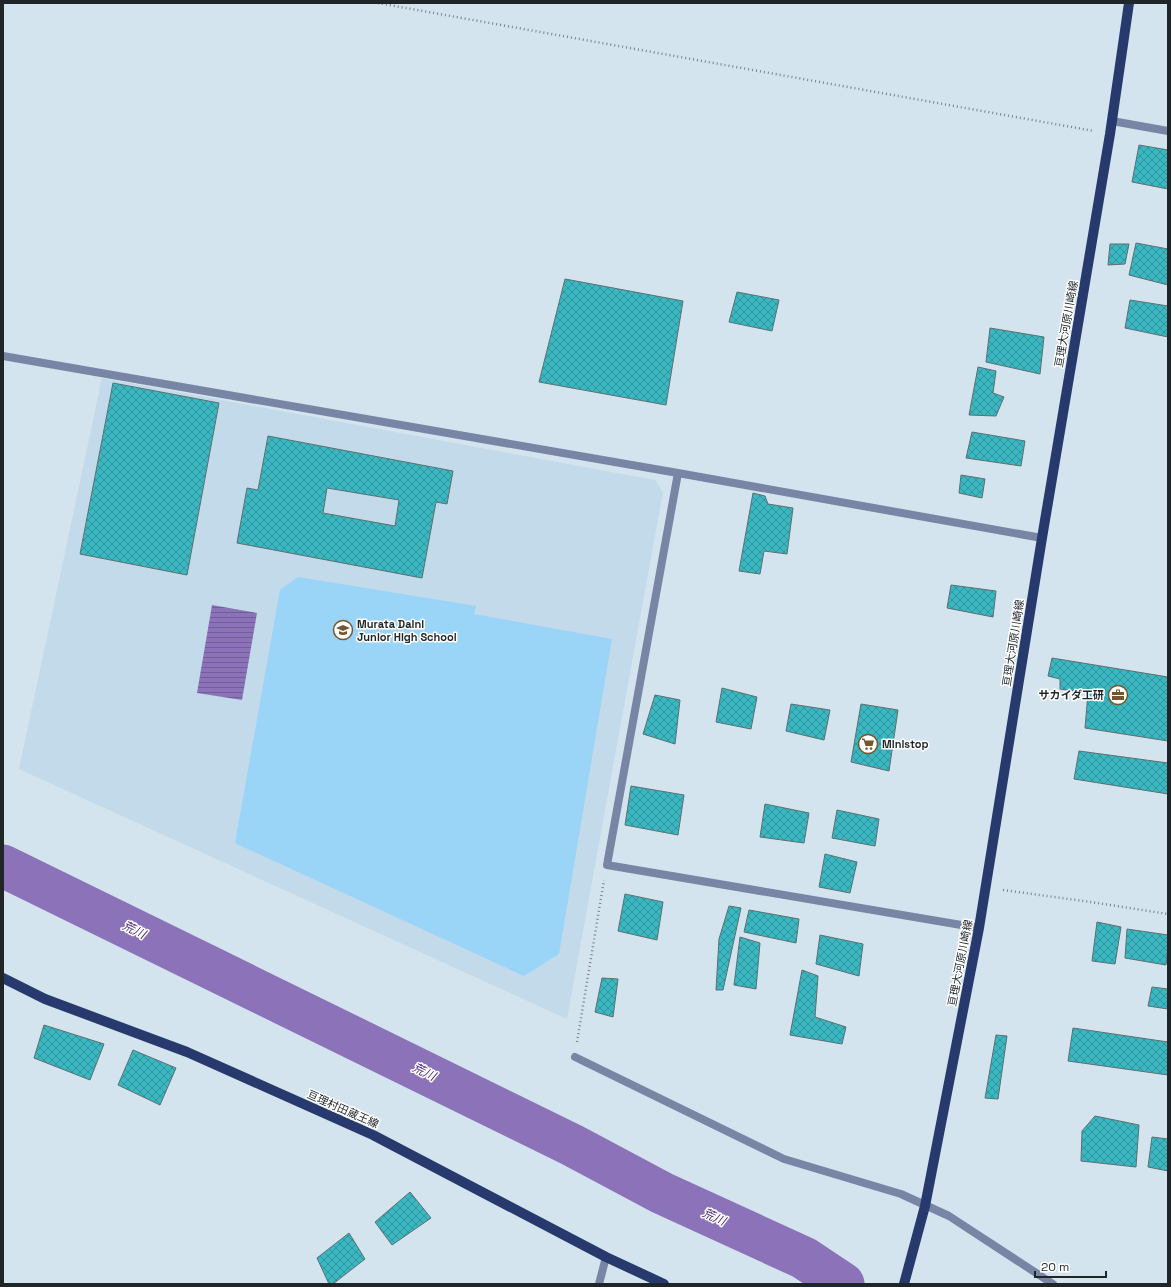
<svg xmlns="http://www.w3.org/2000/svg" width="1171" height="1287" viewBox="0 0 1171 1287" font-family="'Space Grotesk','Noto Sans JP',sans-serif">
<style>
.built{fill:#c2dae9}
.garden{fill:#9ad4f7}
.water{fill:url(#water-rules)}
.lines{fill:none;stroke-linecap:round;stroke-linejoin:round}
.river{stroke:#8c73b9;stroke-width:43}
.building{fill:url(#building-cross-hatch);stroke:#5c6f70;fill-rule:evenodd}
.path{stroke:#77838a;stroke-width:2.5;stroke-dasharray:1 3;stroke-linecap:butt}
.minor{stroke:#7985a4;stroke-width:8}
.primary{stroke:#283a6d;stroke-width:10}
.labels{text-anchor:middle;dominant-baseline:central;stroke-width:3;stroke-linejoin:round;paint-order:stroke}
.street-label{font-size:11px;fill:#1f2529;stroke:#fff}
.poi-label{font-size:11px;font-weight:bold;fill:#1f2529;stroke:#fff;text-anchor:start}
.water-label{font-size:12px;font-style:italic;fill:#441e72;stroke:#fff}
</style>
<defs>
<pattern id="water-rules" width="6" height="5" patternUnits="userSpaceOnUse"><rect width="6" height="5" fill="#8c73b9"/><path d="M0 2.5h6" fill="none" stroke="#725e96"/></pattern>
<pattern id="building-cross-hatch" width="8" height="8" patternUnits="userSpaceOnUse"><rect width="8" height="8" fill="#3ab7c0"/><path d="M0 0l8 8M0 8l8-8" fill="none" stroke="#30959c"/></pattern>
</defs>
<rect width="100%" height="100%" fill="#d3e4ee"/>
<path class="built" d="M102,378L655,480L663,492L567,1019L19,769Z"/>
<path class="garden" d="M298,577L476,606L474,614L612,639L559,954L524,976L235,843L280,590Z"/>
<path class="water" d="M212,605L257,613L242,700L197,693Z"/>
<g class="lines">
<path class="river" d="M3,866L572,1145L662,1193L804,1258L843,1284"/>
</g>
<path class="building" d="M1139,145L1168,150V189L1132,182Z
M1136,243L1168,249V285L1129,275Z
M1110,244H1129L1125,264L1108,265Z
M565,279L683,301L666,405L539,382Z
M737,292L779,300L772,331L729,322Z
M1130,300L1168,306V337L1125,328Z
M990,328L1044,337L1040,374L986,362Z
M978,367L996,371L993,393L1004,397L996,416L969,415Z
M113,383L219,403L187,575L80,554Z
M972,432L1025,441L1021,466L966,458Z
M268,436L453,471L447,504L436,502L422,578L237,543L247,488L258,490ZM327,488L399,500L395,526L323,513Z
M961,475L985,479L982,498L959,493Z
M753,493L765,496L768,504L793,508L787,554L764,551L760,574L739,571Z
M951,585L996,591L993,617L947,608Z
M1052,658L1168,677V741L1085,728L1088,693L1060,689V679L1048,676Z
M722,688L757,697L751,729L716,722Z
M655,695L680,700L675,744L643,734Z
M791,704L830,710L824,740L786,731Z
M861,704L898,710L889,771L851,762Z
M1079,751L1168,763V794L1074,779Z
M631,786L684,795L678,835L625,825Z
M765,804L809,813L804,843L760,837Z
M837,810L879,819L875,846L832,838Z
M825,854L857,862L850,893L819,887Z
M625,894L663,902L657,940L618,931Z
M729,906L741,908L723,990H716L719,939Z
M749,910L799,919L796,943L744,932Z
M1097,922L1121,927L1115,964L1092,961Z
M1127,929L1168,935V948L1166,965L1125,958Z
M820,935L863,944L859,976L816,964Z
M740,937L760,943L756,989L734,985Z
M802,970L818,976L815,1017L846,1027L842,1044L790,1035Z
M602,978L618,979L613,1017L595,1012Z
M1152,987L1168,989V1009L1148,1006Z
M44,1025L104,1044L90,1080L34,1058Z
M1073,1028L1168,1042V1075L1068,1061Z
M996,1035L1007,1036L998,1099L985,1098Z
M133,1050L176,1068L160,1105L118,1085Z
M1095,1116L1139,1125L1136,1167L1081,1161L1082,1131Z
M1152,1137L1168,1139V1171L1148,1167Z
M410,1192L431,1218L392,1245L375,1222Z
M349,1233L365,1259L333,1284H329L317,1258Z"/>
<g class="lines">
<path class="path" d="M378,3L1094,131
M1003,890L1091,902L1168,914
M577,1042L604,880"/>
<path class="minor" d="M1112,121L1168,131
M3,356L678,473L1042,538
M678,473L607,865L979,928
M575,1057L784,1159L901,1194L949,1216L1053,1284
M599,1284L606,1257"/>
<path class="primary" d="M3,978L45,999L187,1052L373,1135L606,1257L664,1284
M904,1284L925,1206L979,928L1042,538L1110,134L1129,3"/>
</g>
<defs>
<symbol id="school-ring" viewBox="-11 -11 22 22"><circle r="9.5" fill="#fff" stroke="#76562c" stroke-width="1.5"/><path d="M0-5L7-2L0 1L-7-2ZM-4 1L0 2.5L4 1V4Q0 6-4 4Z" fill="#76562c"/></symbol>
<symbol id="office-ring" viewBox="-11 -11 22 22"><circle r="9.5" fill="#fff" stroke="#76562c" stroke-width="1.5"/><path d="M-6-3h4V-5.5h4V-3h4V5H-6ZM-1-4.5V-3h2v-1.5ZM-6 0V1H6V0Z" fill="#76562c"/></symbol>
<symbol id="supermarket-ring" viewBox="-11 -11 22 22"><circle r="9.5" fill="#fff" stroke="#76562c" stroke-width="1.5"/><path d="M-6-5.5h2.5l.6 2H6L4.5 2H-2.5L-4.4-4H-6ZM-1.5 3.2a1.3 1.3 0 1 0 .1 0ZM3 3.2a1.3 1.3 0 1 0 .1 0Z" fill="#76562c"/></symbol>
</defs>
<g fill-rule="evenodd">
<use href="#school-ring" x="332" y="619" width="22" height="22"/>
<use href="#office-ring" x="1107" y="684" width="22" height="22"/>
<use href="#supermarket-ring" x="857" y="733" width="22" height="22"/>
</g>
<g class="labels">
<g class="street-label">
<text transform="translate(1066 324) rotate(-80)">亘理大河原川崎線</text>
<text transform="translate(1013 643) rotate(-81)">亘理大河原川崎線</text>
<text transform="translate(960 963) rotate(-79)">亘理大河原川崎線</text>
<text transform="translate(343 1109) rotate(24)">亘理村田蔵王線</text>
</g>
<g class="poi-label">
<text x="357" y="624">Murata Daini<tspan x="357" dy="13">Junior High School</tspan></text>
<text x="1104" y="695" text-anchor="end">サカイダ工研</text>
<text x="882" y="744">Ministop</text>
</g>
<g class="water-label">
<text transform="translate(134 930) rotate(26)">荒川</text>
<text transform="translate(424 1072) rotate(26)">荒川</text>
<text transform="translate(714 1217) rotate(24)">荒川</text>
</g>
</g>
<rect width="1171" height="1287" fill="none" stroke="#1f2529" stroke-width="8"/>
<path d="M1035 1271v6h71v-6" fill="none" stroke="#1f2529" stroke-width="2"/>
<text x="1041" y="1271" font-size="12" fill="#1f2529" stroke="#ffffff" stroke-width="3" paint-order="stroke">20 m</text>
</svg>
